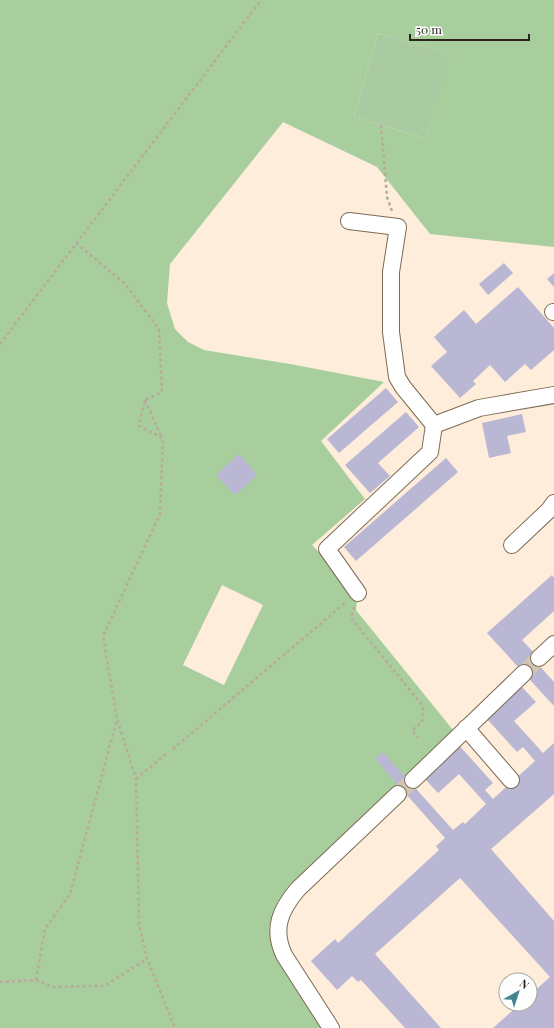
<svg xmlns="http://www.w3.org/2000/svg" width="554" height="1028" viewBox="0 0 554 1028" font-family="'Playfair Display',serif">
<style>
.green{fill:#aacba1}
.forest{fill:#a8ce9e;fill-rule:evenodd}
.building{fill:#b9b7d3}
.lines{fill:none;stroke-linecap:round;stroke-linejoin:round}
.minor-tunnel{stroke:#d3c5b4;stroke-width:16;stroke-dasharray:16 8;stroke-linecap:butt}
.minor-casing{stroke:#7d6b56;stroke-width:18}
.path{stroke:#b7aa9a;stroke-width:2.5;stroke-dasharray:3 3;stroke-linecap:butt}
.minor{stroke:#fff;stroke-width:16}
</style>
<rect width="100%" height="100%" fill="#fdedda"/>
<path class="green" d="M378,33L451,54L426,138L354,117Z"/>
<path class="forest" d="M0,0H554V247L430,234L377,167L283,122L170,264L167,303L175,329L188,342L204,350L290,364L384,382L321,441L365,499L312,545L358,593L356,610L457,735L296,886L272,930L324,1028H0ZM378,33L450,54L426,138L354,117ZM222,585L263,605L224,685L183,665Z"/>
<path class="building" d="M504,263L513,273L488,295L479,284Z
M554,273V287L547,279Z
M518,287L554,328V350L531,370L525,364L505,382L490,365L473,381L476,384L460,398L431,366L447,352L434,337L464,310L476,324Z
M386,388L398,402L339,453L327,439Z
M406,412L419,427L378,463L390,476L370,493L345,465Z
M522,414L526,432L507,436L511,453L489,458L482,423Z
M239,454L257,475L235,495L216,475Z
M446,458L458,472L356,561L344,547Z
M552,575L554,578V611L522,640L539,658L535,661L554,682V706L487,633Z
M521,686L536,702L514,721L543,753L554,743V794L491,849L554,921V1028H493L520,1004H530V995L550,977L460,878L375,954L441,1028H405L361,980L358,982L352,976L337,990L311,961L335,939L338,943L439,850L436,846L445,838L375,759L383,752L453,830L463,822L465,824L486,804L459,774L438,793L424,778L456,742L493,783L485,790L493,799L535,761L523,747L517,752L486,718Z"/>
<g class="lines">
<path class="minor-tunnel" d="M524,673L539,658
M398,794L413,780"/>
<defs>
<path id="minor" d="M349,221L398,227L391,272V332L397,377L403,387L434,425L479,408L554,395
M553,312H554
M512,545L549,510L554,503
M358,593L327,549L430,452L434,425
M539,658L554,644
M466,728L511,780
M413,780L524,673
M331,1028L284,955C272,929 280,910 298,889L398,794"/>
</defs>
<use href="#minor" class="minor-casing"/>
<path class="path" d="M381,125L387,197L392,211
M76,243L125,284L159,329L162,392L145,400L139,426L163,438L160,514L103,636L117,719L136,779L139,924L147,959L175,1028
M0,344L261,0
M145,400L162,438
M354,607L351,618L423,706L422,722L412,730L418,738
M173,749L346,602
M136,779L167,753
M36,980L52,987L104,986L147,959
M0,982L36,980L45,929L70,894L117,719"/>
<use href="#minor" class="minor"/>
</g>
<g transform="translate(518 992) rotate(39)"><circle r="19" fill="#fdfdfd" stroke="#a9a7a3"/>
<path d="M0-3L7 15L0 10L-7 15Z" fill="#418593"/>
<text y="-6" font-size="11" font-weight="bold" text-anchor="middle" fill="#2c251c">N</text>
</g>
<path d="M410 34v6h119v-6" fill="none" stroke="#2c251c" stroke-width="2"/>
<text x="416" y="34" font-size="12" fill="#2c251c" stroke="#fdfdfd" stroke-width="3" paint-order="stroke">50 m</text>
</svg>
